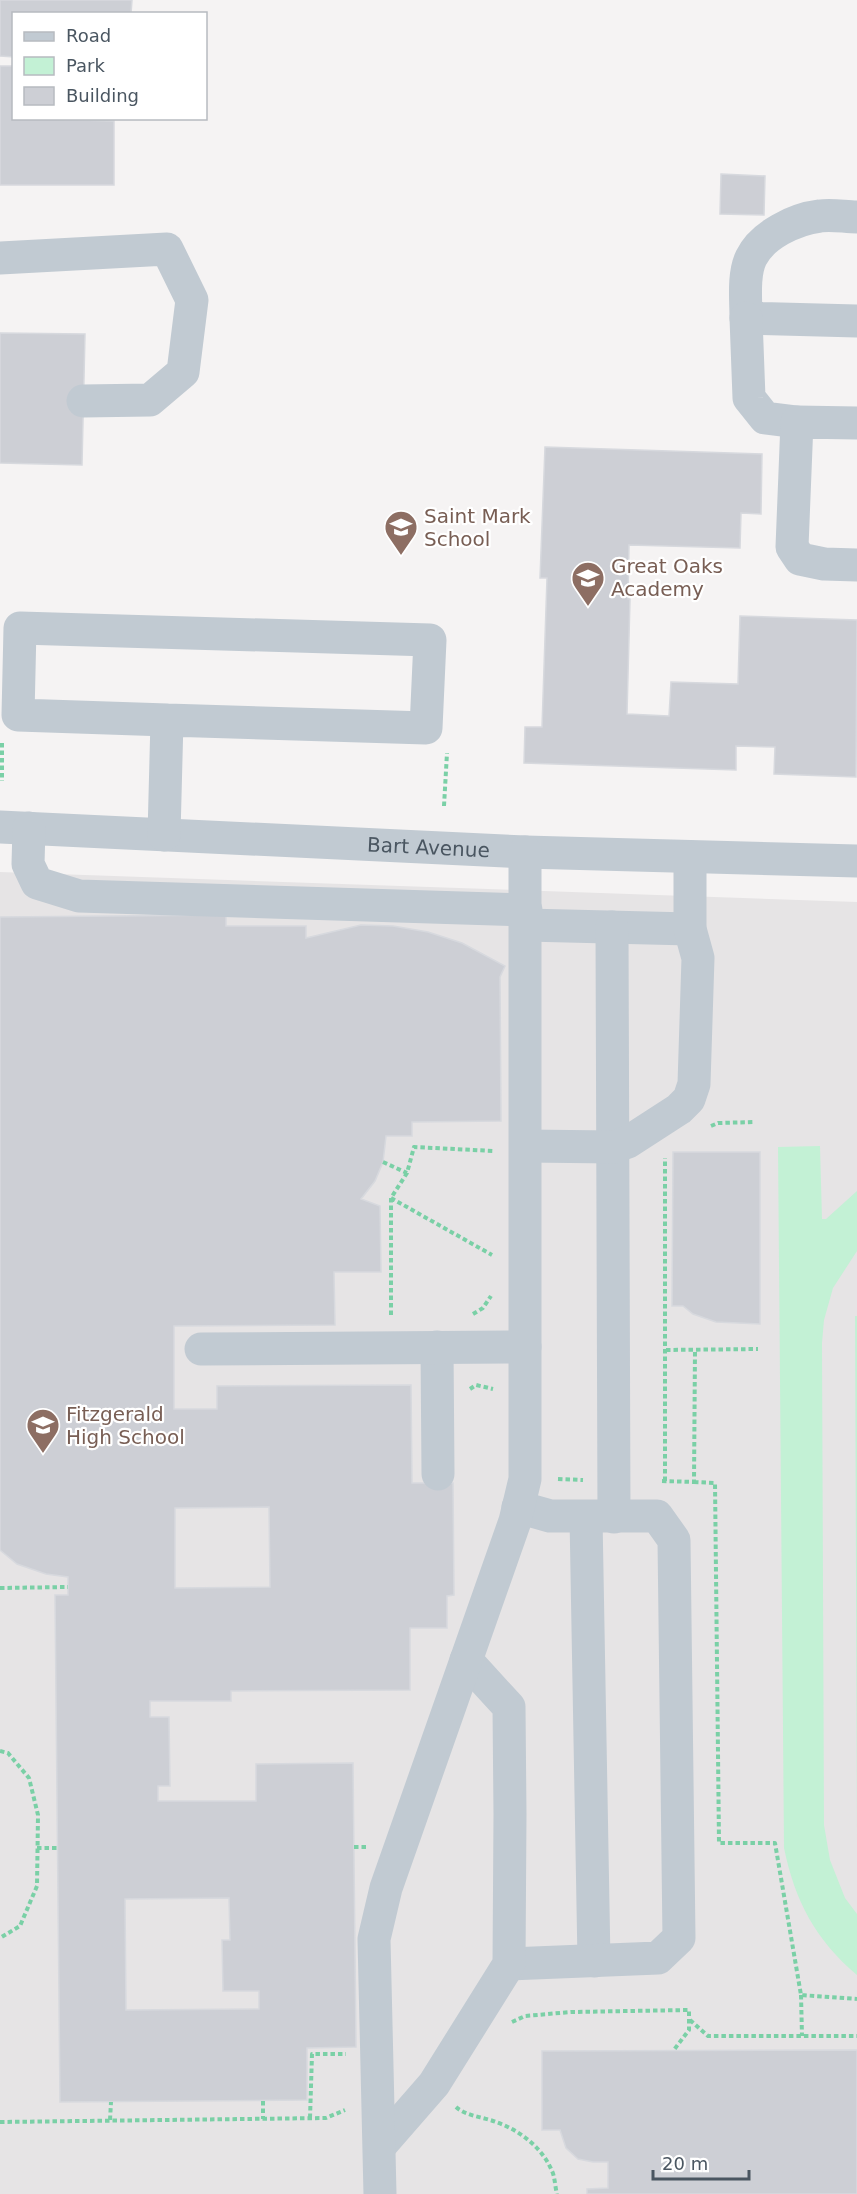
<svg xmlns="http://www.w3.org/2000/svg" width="857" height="2194" viewBox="0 0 857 2194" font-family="'DejaVu Sans',sans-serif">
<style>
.education{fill:#e6e4e5}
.green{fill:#c3f1d5}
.building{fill:#cdcfd5;stroke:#d7d9de;stroke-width:1.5;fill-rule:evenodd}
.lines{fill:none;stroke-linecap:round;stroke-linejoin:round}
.path{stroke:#7ad0a6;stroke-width:4;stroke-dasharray:4.5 3;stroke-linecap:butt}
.minor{stroke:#c1cad2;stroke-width:33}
.labels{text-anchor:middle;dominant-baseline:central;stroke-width:4.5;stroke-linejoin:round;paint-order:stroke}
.education-label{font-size:20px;fill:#785e54;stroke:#fff;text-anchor:start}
.street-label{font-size:20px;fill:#4a5661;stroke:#fff}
</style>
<rect width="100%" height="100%" fill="#f5f3f3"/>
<path class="education" d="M0,872L857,902V2194H0Z"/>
<path class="green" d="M820,1146L822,1219H826L857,1191V1251L833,1288L824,1320L822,1343L824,1825L830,1860L845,1898L857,1914V1975C815,1939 795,1901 784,1848L778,1147Z
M855,1316H857V1844Z"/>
<path class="building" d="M0,0H132L131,14H14V57L0,56Z
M0,66H14V118L114,121V185H0Z
M721,174L765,176L764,215L720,214Z
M0,333L85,334L82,465L0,463Z
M545,447L762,454L761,514L741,513L740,548L629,545L628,599H630L627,714L669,716L671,682L738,684L740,616L857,620L856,777L774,774L775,747L736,746V770L524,763L525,727H542L547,578H540Z
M226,915V926H306V938L361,925L393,926L428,932L462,943L505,966L500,977L501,1121L412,1122V1136H386L383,1162L375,1181L361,1199L380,1206L381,1272H334L335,1325L174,1326V1409H217V1386L411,1385L412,1483H453L454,1595L447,1596V1628H410V1690L231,1691V1701H150V1717H169L170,1786H158V1801H256V1764L353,1763L356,2047L307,2048V2100L60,2102L55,1595H68V1577L46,1574L17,1564L0,1550V917ZM269,1507L270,1587L175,1588V1508ZM229,1898L230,1940H222L223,1991H259V2009L126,2010L125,1899Z
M673,1152H760V1324L716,1322L693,1314L683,1306H672Z
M857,2050V2194H587V2189L608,2188V2162H593L578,2159L566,2148L560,2130H542V2051Z"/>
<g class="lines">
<path class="path" d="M2,743V781
M444,806L447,753
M711,1126L718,1123L754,1122
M383,1162L407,1173
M391,1198L492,1255
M473,1314L483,1308L491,1296
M391,1315V1198L407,1173L414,1147L494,1151
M666,1350L758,1349
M470,1389L476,1385L493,1389
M558,1479L583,1480
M662,1481L694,1482L695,1350
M665,1481V1158
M694,1482L715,1483L719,1843H775L801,1995L857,1999
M0,1588L68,1587
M0,1751L8,1753L29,1778L38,1815L37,1886L20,1926L0,1938
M354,1847H367
M37,1848H57
M801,1995L802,2036
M690,2020L708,2036H857
M512,2022L525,2016L571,2012L689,2010V2030L673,2051
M263,2101V2119
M456,2107C466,2116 483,2117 496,2122C519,2130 542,2147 552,2171C555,2177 555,2187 557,2194
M310,2118L312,2054H346
M110,2120L111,2102
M0,2122L326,2118L345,2110"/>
<g class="minor">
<path d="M857,217C845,217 832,214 820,216C795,219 762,235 751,258C743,275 746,300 746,318L857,321"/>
<path d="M0,258L167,249L192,300L183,372L150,400L83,401"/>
<path d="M746,318L749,398L765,418L797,422"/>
<path d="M857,423L797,422L792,547L800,559L824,564L857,565"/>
<path id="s1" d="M0,827L525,852L857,861"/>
<path d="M29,828L28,864L37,883L79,896L526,910"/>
<path d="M164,835L167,720L426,728L430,640L20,628L18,715L167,720"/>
<path d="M526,925L690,929"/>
<path d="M612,927L614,1517"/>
<path d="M526,1146L614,1147L628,1142L679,1109L689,1099L694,1084L698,958L690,929V857"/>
<path d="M437,1347L438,1474"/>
<path d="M201,1349L525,1347"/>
<path d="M586,1517L594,1961"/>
<path d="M509,1964L658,1958L679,1938L674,1540L657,1516H550L518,1507"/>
<path d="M380,2146L434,2084L509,1964L510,1814L509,1707L466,1660"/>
<path d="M380,2194L374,1939L386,1888L515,1521L525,1479V852"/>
</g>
</g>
<defs>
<symbol id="school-pin" viewBox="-11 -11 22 30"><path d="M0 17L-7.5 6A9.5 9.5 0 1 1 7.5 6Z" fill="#8d6e63" stroke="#fff"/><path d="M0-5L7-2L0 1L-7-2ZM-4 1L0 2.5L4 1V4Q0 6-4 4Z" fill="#fff"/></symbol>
</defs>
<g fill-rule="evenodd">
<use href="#school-pin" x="382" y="508" width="38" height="52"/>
<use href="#school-pin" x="569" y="559" width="38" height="52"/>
<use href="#school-pin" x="24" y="1406" width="38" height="52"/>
</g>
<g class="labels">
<g class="education-label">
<text x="424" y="516">Saint Mark<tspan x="424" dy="23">School</tspan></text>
<text x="611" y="566">Great Oaks<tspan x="611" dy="23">Academy</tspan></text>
<text x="66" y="1414">Fitzgerald<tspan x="66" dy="23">High School</tspan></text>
</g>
<g class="street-label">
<text stroke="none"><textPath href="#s1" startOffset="429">Bart Avenue</textPath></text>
</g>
</g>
<rect x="12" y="12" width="195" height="108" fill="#ffffff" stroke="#b7bbc0" stroke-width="1.5"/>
<rect x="24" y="32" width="30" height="9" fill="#c1cad2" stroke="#b7bbc0" stroke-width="1.5"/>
<text x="66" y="42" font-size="18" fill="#4a5661">Road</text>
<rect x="24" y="57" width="30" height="18" fill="#c3f1d5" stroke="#b7bbc0" stroke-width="1.5"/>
<text x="66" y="72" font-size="18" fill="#4a5661">Park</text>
<rect x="24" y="87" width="30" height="18" fill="#cdcfd5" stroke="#b7bbc0" stroke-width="1.5"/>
<text x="66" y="102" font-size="18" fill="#4a5661">Building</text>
<path d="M653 2170v9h96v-9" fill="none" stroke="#4a5661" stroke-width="3"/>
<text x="662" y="2170" font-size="18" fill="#4a5661" stroke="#ffffff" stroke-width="4.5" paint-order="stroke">20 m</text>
</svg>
